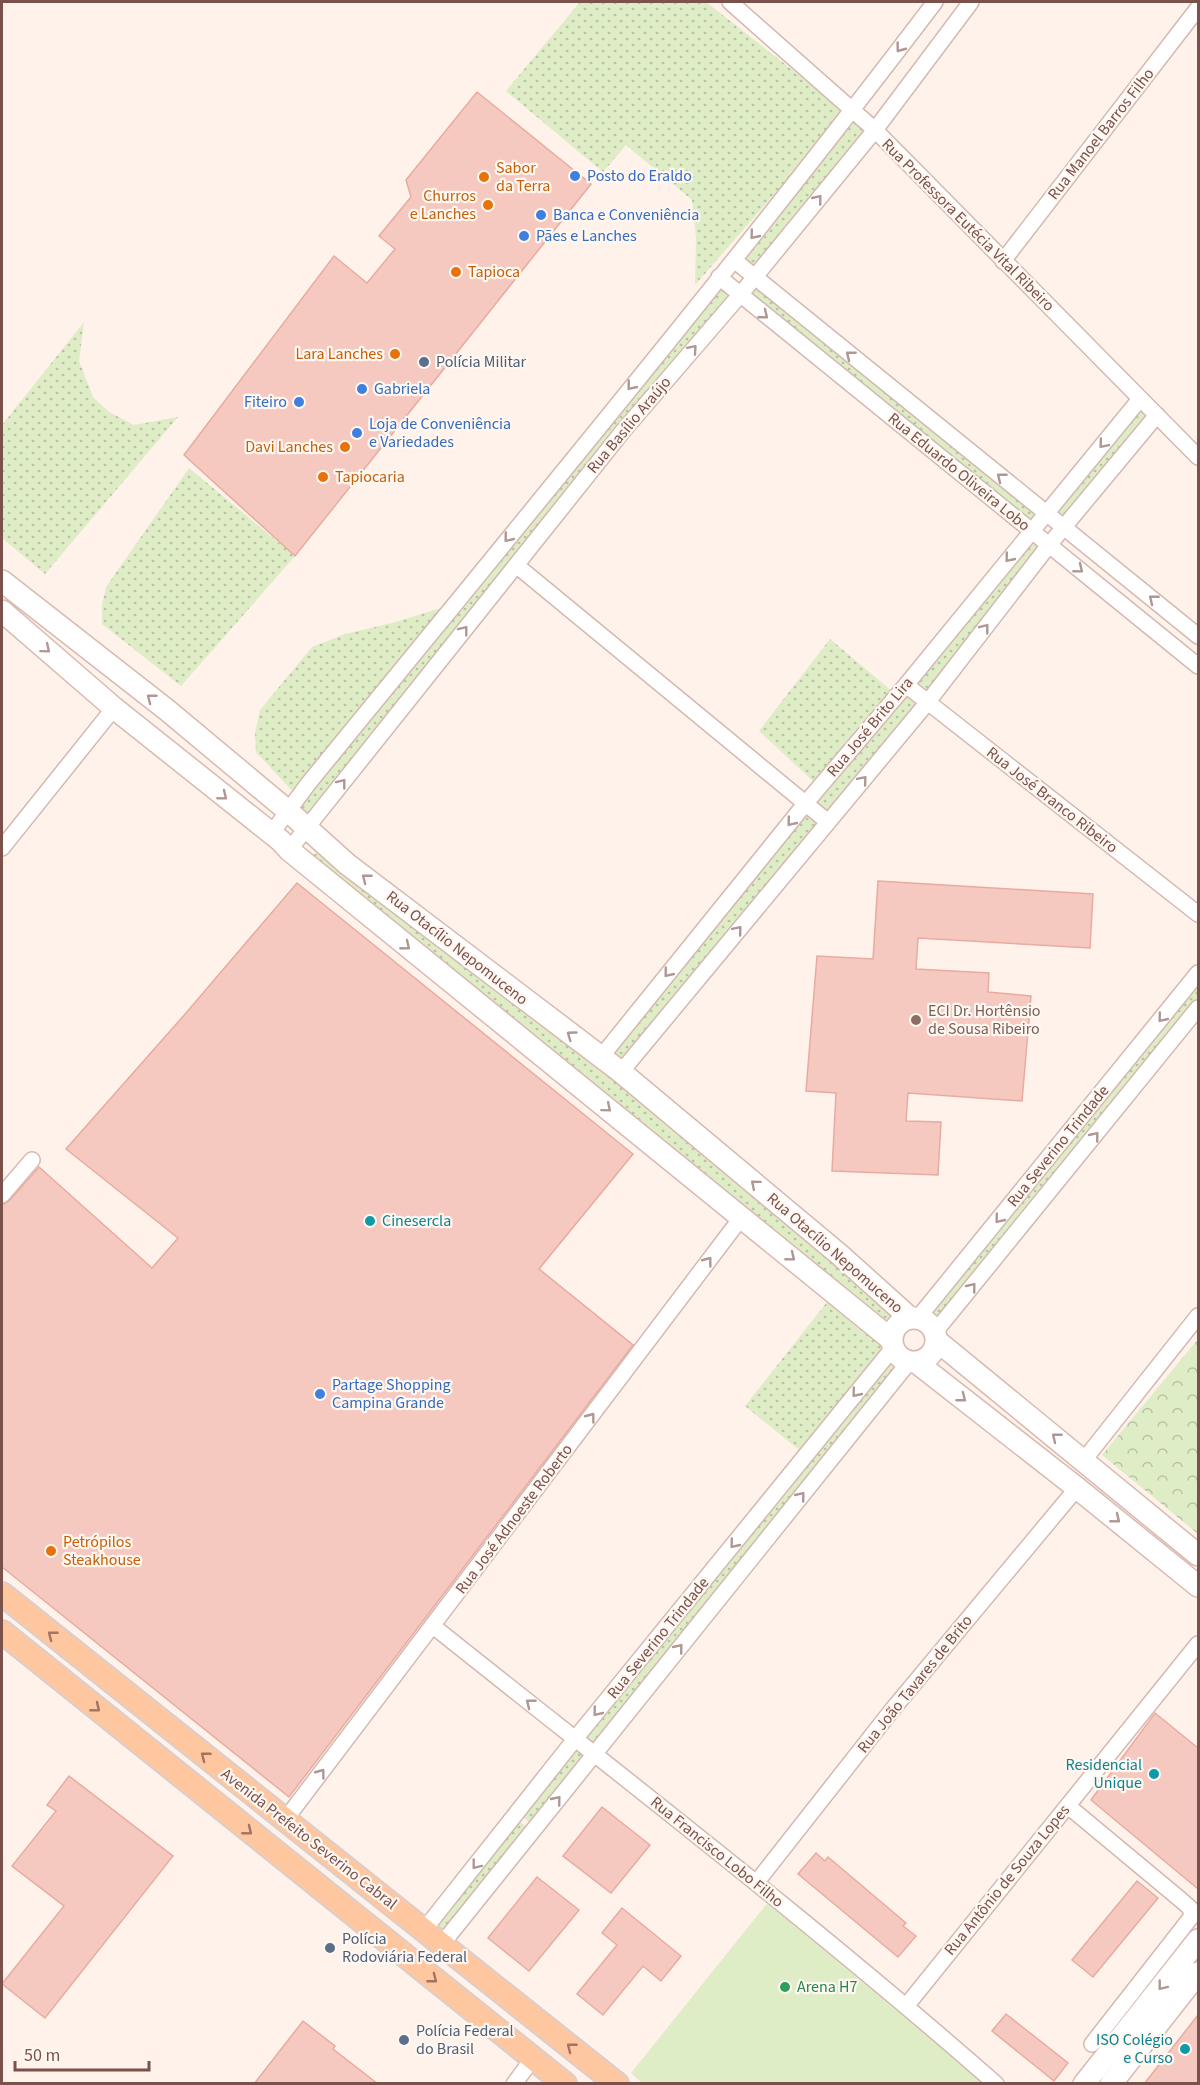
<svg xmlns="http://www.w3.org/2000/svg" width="1200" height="2085" viewBox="0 0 1200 2085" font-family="'Source Sans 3',sans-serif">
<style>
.grass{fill:url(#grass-dots)}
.park{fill:url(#park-crowns)}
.garden{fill:#deedc6}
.building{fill:#f5c9c0;stroke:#e9ab9f;stroke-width:1.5}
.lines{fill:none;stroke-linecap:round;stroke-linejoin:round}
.street-casing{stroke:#d4b8b1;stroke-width:18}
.secondary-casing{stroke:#d9b9b0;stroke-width:24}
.primary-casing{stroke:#dacecd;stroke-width:26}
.street{stroke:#fff;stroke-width:15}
.secondary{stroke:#fff;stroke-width:21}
.primary{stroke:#ffc7a0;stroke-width:22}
.oneway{stroke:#b09793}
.oneway2{stroke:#a37464}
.shop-dot{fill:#3f7fe0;stroke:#fff7f1;stroke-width:2}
.food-dot{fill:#e8710a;stroke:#fff7f1;stroke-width:2}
.service-dot{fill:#5c6f8a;stroke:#fff7f1;stroke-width:2}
.education-dot{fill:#8d6e63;stroke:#fff7f1;stroke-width:2}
.culture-dot{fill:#0f9aa8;stroke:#fff7f1;stroke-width:2}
.leisure-dot{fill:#2e9e5b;stroke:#fff7f1;stroke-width:2}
.labels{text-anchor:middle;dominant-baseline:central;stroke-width:4.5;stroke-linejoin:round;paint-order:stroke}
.street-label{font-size:16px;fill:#7b514b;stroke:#fff7f1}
.food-label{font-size:16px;fill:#c56008;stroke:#fff7f1;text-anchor:start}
.shop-label{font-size:16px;fill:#366cbe;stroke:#fff7f1;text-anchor:start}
.service-label{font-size:16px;fill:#4e5e75;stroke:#fff7f1;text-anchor:start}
.education-label{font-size:16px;fill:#785e54;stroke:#fff7f1;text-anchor:start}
.culture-label{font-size:16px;fill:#0d838f;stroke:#fff7f1;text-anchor:end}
.leisure-label{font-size:16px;fill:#27864d;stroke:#fff7f1;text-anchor:start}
</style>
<defs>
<pattern id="grass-dots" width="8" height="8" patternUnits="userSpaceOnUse" patternTransform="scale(1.5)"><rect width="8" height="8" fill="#deedc6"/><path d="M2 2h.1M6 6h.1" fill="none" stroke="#b9c2a3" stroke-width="1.8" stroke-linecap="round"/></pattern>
<pattern id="park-crowns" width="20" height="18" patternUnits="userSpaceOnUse" patternTransform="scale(1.5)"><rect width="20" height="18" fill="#deedc6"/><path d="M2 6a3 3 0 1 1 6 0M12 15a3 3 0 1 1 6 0" fill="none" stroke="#b9c2a3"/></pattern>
</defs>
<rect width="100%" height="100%" fill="#fef2ea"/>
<path class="grass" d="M580,2H706L846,112L695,285L696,238L692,200L626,145L603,172L506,91Z
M855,121L865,128L751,270L741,261Z
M721,283L734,294L307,820L293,811Z
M758,285L1040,513L1031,526L750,297Z
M84,322L79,361L93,397L109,412L134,425L178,417L45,574L2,538V425Z
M1141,409L1150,417L1066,518L1058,512Z
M189,468L295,556L181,686L102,624V605L106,587Z
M1029,537L1042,547L927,696L912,684Z
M447,606L294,793L256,752L255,733L260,710L312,647L345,634L392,623Z
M830,639L893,692L814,782L759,731Z
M907,692L924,706L827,815L811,803Z
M804,810L820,824L618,1068L604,1057Z
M321,847L623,1086L905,1316L893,1328L310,859Z
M1198,981V1001L937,1323L927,1316Z
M831,1297L890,1342L803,1453L745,1406Z
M893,1350L901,1360L593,1750L581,1739Z
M576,1743L591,1754L533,1825L520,1815Z
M516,1819L530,1829L442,1938L428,1928Z"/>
<path class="park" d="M1198,1339V1534L1102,1455Z"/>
<path class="garden" d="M769,1901L985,2083L643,2084L631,2073Z"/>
<path class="building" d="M477,92L591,184L295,556L184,455L334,256L367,283L395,249L379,236L411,197L406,180Z
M878,881L1093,894L1090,948L918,938L916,969L989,973L988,992L1031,996L1022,1101L908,1093L906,1121L941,1122L938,1175L832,1171L836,1093L806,1091L817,956L873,959Z
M297,883L633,1154L539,1269L633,1345L289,1797L2,1567V1205L9,1201L39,1167L152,1268L178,1238L66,1149L186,1013Z
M1155,1713L1198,1748V1889L1091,1800Z
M69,1776L173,1856L45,2018L2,1984L64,1906L12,1866L56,1811L47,1805Z
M602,1807L650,1845L611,1893L563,1856Z
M816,1853L825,1861L828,1857L906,1923L903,1926L916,1936L898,1957L798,1874Z
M537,1877L579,1910L529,1971L488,1938Z
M1137,1881L1158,1898L1093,1977L1072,1960Z
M622,1908L681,1956L661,1981L643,1966L603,2015L577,1994L617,1945L602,1933Z
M1006,2014L1068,2063L1054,2081L992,2031Z
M1198,2015V2084H1144Z
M303,2021L335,2046L333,2049L378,2084H254Z"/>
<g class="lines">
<defs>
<path id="street" d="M730,2L875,130L1198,457
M734,260L1198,636
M1003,261L1198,8
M719,277L1198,666
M516,565L828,822
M906,685L1198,914
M271,834L308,784C519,525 733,268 935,2
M2,848L114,708
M289,850L623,431L740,295L875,130L971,2
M601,1057L805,804L906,685L1140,399
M621,1072L927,703L1049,545L1157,415
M2,1195L32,1160
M918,1318L1198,973
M935,1332L1198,1008
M1084,1460L1198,1316
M433,1626C622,1777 814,1924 996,2084
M1068,1806L1181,1900L1190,1908L1192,1916L1092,2044
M285,1820L741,1218
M756,1883L892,1710L1077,1488
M424,1930L575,1739L893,1348
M442,1944L909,1362
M907,2005L1198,1644
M514,2084L533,2058"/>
<path id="secondary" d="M2,581L167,710L288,811L347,864L621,1072L840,1255L910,1318
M2,611L114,708L281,841L289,850L892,1340
M892 1340a22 22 0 1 1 44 0a22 22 0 1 1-44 0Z
M936,1340L1198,1555
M916,1362L1077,1488L1198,1586
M1084,2084L1198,1940
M1111,2084L1198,1973"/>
<path id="primary" d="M2,1594L617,2084
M2,1632L565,2084"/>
</defs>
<use href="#street" class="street-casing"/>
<use href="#secondary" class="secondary-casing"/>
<use href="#primary" class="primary-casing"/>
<use href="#street" class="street"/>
<use href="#secondary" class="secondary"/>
<use href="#primary" class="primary"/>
</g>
<defs><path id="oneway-chevron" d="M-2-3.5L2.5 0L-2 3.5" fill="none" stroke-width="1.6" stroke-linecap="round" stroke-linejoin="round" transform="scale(1.5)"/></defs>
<g class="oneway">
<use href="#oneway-chevron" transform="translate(900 48) rotate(127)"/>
<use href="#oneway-chevron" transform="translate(818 199) rotate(-51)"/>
<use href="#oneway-chevron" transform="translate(754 235) rotate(129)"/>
<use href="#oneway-chevron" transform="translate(764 315) rotate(39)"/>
<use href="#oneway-chevron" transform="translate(693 349) rotate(-49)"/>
<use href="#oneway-chevron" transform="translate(850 355) rotate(-141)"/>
<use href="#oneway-chevron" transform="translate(631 386) rotate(129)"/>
<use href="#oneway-chevron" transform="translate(1103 444) rotate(130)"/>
<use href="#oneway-chevron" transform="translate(1001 477) rotate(-141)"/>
<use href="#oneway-chevron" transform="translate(508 538) rotate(129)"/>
<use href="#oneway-chevron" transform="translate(1009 558) rotate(129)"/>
<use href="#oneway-chevron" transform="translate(1079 569) rotate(39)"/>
<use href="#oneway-chevron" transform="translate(1153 599) rotate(-141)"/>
<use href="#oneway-chevron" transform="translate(985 628) rotate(-52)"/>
<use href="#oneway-chevron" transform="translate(464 630) rotate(-52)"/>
<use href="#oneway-chevron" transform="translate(46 649) rotate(40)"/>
<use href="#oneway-chevron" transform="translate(151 698) rotate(-142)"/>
<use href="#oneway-chevron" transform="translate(863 780) rotate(-50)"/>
<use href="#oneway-chevron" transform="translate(342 783) rotate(-52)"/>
<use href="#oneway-chevron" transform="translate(223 796) rotate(39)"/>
<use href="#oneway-chevron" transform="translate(791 822) rotate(129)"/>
<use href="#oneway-chevron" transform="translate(366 878) rotate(-142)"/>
<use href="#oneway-chevron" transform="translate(738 930) rotate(-50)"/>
<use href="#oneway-chevron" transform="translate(406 946) rotate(39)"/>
<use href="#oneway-chevron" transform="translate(668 973) rotate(129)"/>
<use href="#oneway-chevron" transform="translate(1162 1018) rotate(129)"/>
<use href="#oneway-chevron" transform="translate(571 1035) rotate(-144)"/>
<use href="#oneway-chevron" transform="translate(607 1108) rotate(40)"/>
<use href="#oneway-chevron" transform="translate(1095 1136) rotate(-51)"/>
<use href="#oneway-chevron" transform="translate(755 1184) rotate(-140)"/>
<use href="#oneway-chevron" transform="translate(999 1219) rotate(129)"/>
<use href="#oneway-chevron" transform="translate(791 1257) rotate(39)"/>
<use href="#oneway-chevron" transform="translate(708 1261) rotate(-53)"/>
<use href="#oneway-chevron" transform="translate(972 1287) rotate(-51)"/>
<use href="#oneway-chevron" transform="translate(856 1393) rotate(129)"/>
<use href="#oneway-chevron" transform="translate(962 1398) rotate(38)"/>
<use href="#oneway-chevron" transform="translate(591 1417) rotate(-53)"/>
<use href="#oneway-chevron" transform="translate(1056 1437) rotate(-141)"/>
<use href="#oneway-chevron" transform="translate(801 1496) rotate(-51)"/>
<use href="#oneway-chevron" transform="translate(1116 1519) rotate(39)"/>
<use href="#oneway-chevron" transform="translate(734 1544) rotate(129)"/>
<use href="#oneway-chevron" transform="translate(679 1648) rotate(-51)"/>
<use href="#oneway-chevron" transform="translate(530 1703) rotate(-141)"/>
<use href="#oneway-chevron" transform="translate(597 1712) rotate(129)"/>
<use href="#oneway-chevron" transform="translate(321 1773) rotate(-53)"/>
<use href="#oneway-chevron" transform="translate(557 1800) rotate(-51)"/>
<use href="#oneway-chevron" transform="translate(476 1865) rotate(128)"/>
<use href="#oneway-chevron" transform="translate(1162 1986) rotate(128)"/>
</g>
<g class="oneway2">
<use href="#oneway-chevron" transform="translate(52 1635) rotate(-142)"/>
<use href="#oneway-chevron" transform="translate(96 1708) rotate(39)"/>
<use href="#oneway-chevron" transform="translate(205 1756) rotate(-142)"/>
<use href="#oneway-chevron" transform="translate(248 1831) rotate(39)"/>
<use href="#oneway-chevron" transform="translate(433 1979) rotate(38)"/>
<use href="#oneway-chevron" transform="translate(571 2047) rotate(-142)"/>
</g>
<g class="shop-dot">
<circle cx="575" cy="176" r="6"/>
<circle cx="541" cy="215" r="6"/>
<circle cx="524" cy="236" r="6"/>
<circle cx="362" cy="389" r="6"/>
<circle cx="299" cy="402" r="6"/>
<circle cx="357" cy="433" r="6"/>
<circle cx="320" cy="1394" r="6"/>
</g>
<g class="food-dot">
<circle cx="484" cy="177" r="6"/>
<circle cx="488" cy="205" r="6"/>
<circle cx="456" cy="272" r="6"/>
<circle cx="395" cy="354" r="6"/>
<circle cx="345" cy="447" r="6"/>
<circle cx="323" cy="477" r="6"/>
<circle cx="51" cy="1551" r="6"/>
</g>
<g class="service-dot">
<circle cx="424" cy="362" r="6"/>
<circle cx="330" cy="1948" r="6"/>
<circle cx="404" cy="2040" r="6"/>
</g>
<circle class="education-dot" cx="916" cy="1020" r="6"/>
<g class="culture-dot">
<circle cx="370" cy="1221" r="6"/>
<circle cx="1154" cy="1774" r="6"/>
<circle cx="1185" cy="2049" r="6"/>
</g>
<circle class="leisure-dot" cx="785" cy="1987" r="6"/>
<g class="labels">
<g class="street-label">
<text transform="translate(1101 134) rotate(-52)">Rua Manoel Barros Filho</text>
<text transform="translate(968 225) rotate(45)">Rua Professora Eutécia Vital Ribeiro</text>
<text transform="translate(629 425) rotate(-50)">Rua Basílio Araújo</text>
<text transform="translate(959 472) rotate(39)">Rua Eduardo Oliveira Lobo</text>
<text transform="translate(870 727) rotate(-50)">Rua José Brito Lira</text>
<text transform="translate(1052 800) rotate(38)">Rua José Branco Ribeiro</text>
<text transform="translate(457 948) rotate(38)">Rua Otacílio Nepomuceno</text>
<text transform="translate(1058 1146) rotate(-51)">Rua Severino Trindade</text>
<text transform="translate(835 1253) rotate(41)">Rua Otacílio Nepomuceno</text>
<text transform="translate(514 1519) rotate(-53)">Rua José Adnoeste Roberto</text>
<text transform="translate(658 1638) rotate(-51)">Rua Severino Trindade</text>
<text transform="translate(915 1684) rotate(-51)">Rua João Tavares de Brito</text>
<text transform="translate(309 1839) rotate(38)">Avenida Prefeito Severino Cabral</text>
<text transform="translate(717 1852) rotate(39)">Rua Francisco Lobo Filho</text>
<text transform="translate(1007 1880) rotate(-51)">Rua Antônio de Souza Lopes</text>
</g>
<g class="food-label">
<text x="496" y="168">Sabor<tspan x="496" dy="18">da Terra</tspan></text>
<text x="476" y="196" text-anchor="end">Churros<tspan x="476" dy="18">e Lanches</tspan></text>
<text x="468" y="272">Tapioca</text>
<text x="383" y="354" text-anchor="end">Lara Lanches</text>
<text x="333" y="447" text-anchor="end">Davi Lanches</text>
<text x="335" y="477">Tapiocaria</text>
<text x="63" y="1542">Petrópilos<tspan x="63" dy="18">Steakhouse</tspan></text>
</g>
<g class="shop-label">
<text x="587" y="176">Posto do Eraldo</text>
<text x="553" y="215">Banca e Conveniência</text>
<text x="536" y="236">Pães e Lanches</text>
<text x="374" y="389">Gabriela</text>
<text x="287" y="402" text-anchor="end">Fiteiro</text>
<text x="369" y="424">Loja de Conveniência<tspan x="369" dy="18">e Variedades</tspan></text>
<text x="332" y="1385">Partage Shopping<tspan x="332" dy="18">Campina Grande</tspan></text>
</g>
<g class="service-label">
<text x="436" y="362">Polícia Militar</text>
<text x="342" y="1939">Polícia<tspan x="342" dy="18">Rodoviária Federal</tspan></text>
<text x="416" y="2031">Polícia Federal<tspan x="416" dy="18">do Brasil</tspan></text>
</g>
<g class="education-label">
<text x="928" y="1011">ECI Dr. Hortênsio<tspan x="928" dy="18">de Sousa Ribeiro</tspan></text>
</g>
<g class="culture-label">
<text x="382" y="1221" text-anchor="start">Cinesercla</text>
<text x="1142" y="1765">Residencial<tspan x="1142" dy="18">Unique</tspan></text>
<text x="1173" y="2040">ISO Colégio<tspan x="1173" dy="18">e Curso</tspan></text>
</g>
<g class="leisure-label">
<text x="797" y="1987">Arena H7</text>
</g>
</g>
<rect width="1200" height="2085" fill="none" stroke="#7b514b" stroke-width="6"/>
<path d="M15 2061v9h134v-9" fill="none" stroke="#7b514b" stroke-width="3"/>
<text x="24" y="2061" font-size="18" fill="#7b514b" stroke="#fff7f1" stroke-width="4.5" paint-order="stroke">50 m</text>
</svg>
